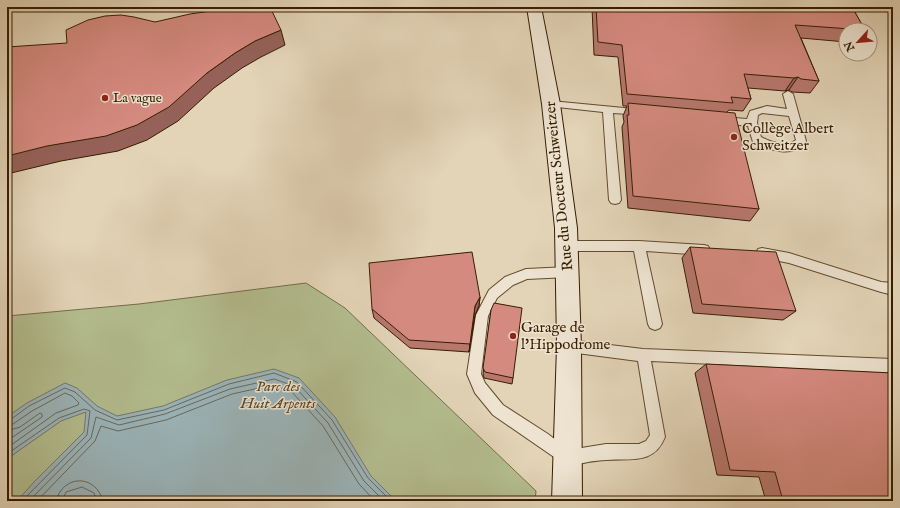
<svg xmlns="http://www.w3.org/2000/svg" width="900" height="508" viewBox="0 0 900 508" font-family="'IM FELL English',serif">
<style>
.green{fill:#b3bd8f;stroke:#756d48}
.water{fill:#9bb5ba;stroke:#737870}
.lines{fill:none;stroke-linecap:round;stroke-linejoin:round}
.shore{stroke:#69695e;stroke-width:1}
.service-casing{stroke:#624b2e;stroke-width:2}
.secondary-casing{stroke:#371d01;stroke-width:2}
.service{fill:#ede3d0;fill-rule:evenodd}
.secondary{fill:#ede3d0;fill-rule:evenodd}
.wall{fill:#b7776d;stroke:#371d01}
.shaded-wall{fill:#956159;stroke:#371d01}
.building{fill:#d58a7f;stroke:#371d01}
.poi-dot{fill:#8f2418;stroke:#ede3d0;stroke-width:1.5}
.labels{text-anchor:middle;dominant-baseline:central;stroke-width:3;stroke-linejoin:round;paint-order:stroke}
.far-poi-label{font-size:13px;fill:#371d01;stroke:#ede3d0;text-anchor:start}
.poi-label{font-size:15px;fill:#371d01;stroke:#ede3d0;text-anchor:start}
.street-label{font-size:15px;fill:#371d01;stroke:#ede3d0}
.park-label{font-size:15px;font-style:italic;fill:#564524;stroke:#ede3d0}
</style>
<rect width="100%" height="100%" fill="#e3d4b7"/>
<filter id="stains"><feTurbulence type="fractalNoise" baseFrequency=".005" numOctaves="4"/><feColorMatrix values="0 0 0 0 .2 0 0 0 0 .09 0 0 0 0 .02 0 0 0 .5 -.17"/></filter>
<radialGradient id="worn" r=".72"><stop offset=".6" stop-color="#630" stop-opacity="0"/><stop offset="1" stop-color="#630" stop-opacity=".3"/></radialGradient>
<path class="green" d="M306,283L345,308L536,491L535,501H7V316L139,304Z"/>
<path class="water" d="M274,369L299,378L335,417L371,476L396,501H91L82,496L66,501H17L34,482L84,432L86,412L61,421L7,459V417L27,403L65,383L77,388L97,406L117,416L163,406L227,380Z"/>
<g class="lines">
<path class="shore" d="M7,420H10L29,406L65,388L75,392L95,410L117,420L164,410L229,384L274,373L297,382L332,420L368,478L391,501
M7,425L13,424L32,411L65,393L72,396L79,403L78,405L56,413L7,448
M7,431L20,427L40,413L42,414V417L7,441
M7,454L59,418L84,409L90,411L87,435L22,501
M29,501L91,438L96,417L119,425L165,414L230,389L274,379L294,386L328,423L364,481L384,501
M37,501L95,441L101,426L118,431L166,420L232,394L273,385L291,391L323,426L359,484L375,501
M56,501C63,474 96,474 103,501
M62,501L66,492L82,487L94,493L97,501"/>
<defs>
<path id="service" d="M866,7L893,8V12L870,9Z
M788,91L793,94L806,141C795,159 768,150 753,142L748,126L722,123L717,120L722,117L747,119L750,111L767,106L787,109L783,94ZM762,113L789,116L796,140C786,148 771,142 761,137L757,123L758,115Z
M551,101L645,110L647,112L642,115L613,113L621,200L619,203L615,204L611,203L609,200L603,112L548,106L546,104L548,102Z
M567,241H639L704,245L708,246L710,250L708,254L704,255L646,251L662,324L660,328L655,330L650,328L648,324L634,251H567L563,249L561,246L563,243Z
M762,248L789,253L881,282L893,283V295L881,292L789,263L758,257L756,253L758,249Z
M568,267L572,268L574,272L572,276L568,277L527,279L513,285L497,298L488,316L481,374L485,383L503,405L548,434L569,450L606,444H639L646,441L650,435L638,361L569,352L564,350L562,346L564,342L569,340L643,349L893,359V373L651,361L665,437C654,465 631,458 607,460C594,460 580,464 567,466L493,415L475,393L467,374L476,315L489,290L505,277L526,269Z"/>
<path id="secondary" d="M527,7H541L560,104L577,228L581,346L582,501H552L557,346L555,228L542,104Z"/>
</defs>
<use href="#service" class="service-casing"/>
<use href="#secondary" class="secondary-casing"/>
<use href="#service" class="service"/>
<use href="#secondary" class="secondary"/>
</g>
<path class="wall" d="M592,7H852L865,30H846V42L801,38L819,81L810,93L792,92L789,90L785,91L748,88L751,99L743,111L729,110L727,112L759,209L750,221L628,208L622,127L624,122L623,116L627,106H623L618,57L594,55Z
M690,247L796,311L783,320L693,313L682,258Z
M480,297L479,306L475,315L469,352L410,348L374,318L372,309Z
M491,310L513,378L512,384L484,378L483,374Z
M706,364L893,501H766L759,477L717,475L695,373Z"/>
<path class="shaded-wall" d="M281,30L285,45L261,57L242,68L214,88L178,121L147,140L118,151L61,161L7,174V156L207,73L235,53L255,41Z
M798,77L789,90L785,91L794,78Z
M480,297L479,306L475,315L469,352L475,306Z"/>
<path class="building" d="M249,7H270L281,30L255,41L235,53L207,73L169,107L137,125L106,136L47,146L7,156V47L67,43L66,30L88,20L105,16L121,15L134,17L155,22L190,14L218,10Z
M596,7H852L865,30L795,25L819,81L801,79L798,77L794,78L744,74L751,99L731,97L733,103L627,94L622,45L598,42Z
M628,103L735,113L759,209L633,196L627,115H629Z
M690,247L776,252L796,311L702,304Z
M472,252L480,297L475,306L470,344L409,340L372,309L369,263Z
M494,303L522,308L513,378L485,372L483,368L491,310Z
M706,364L893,373V501H783L775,472L730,470Z"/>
<g class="poi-dot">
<circle cx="105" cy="98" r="4"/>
<circle cx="734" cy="137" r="4"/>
<circle cx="513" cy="336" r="4"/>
</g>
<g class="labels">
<g class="far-poi-label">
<text x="113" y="98">La vague</text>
</g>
<g class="poi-label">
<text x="742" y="128">Collège Albert<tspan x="742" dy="17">Schweitzer</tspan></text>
<text x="521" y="327">Garage de<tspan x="521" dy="17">l'Hippodrome</tspan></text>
</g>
<g class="street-label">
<text transform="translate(559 186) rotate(-96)">Rue du Docteur Schweitzer</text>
</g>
<g class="park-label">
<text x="278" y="386">Parc des<tspan x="278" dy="17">Huit Arpents</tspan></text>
</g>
</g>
<rect width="900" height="508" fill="none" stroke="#e3d4b7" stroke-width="24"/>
<rect x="8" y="8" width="884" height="492" fill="none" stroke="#371d01" stroke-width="2"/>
<rect x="12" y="12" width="876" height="484" fill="none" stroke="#371d01"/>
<g transform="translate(858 42) rotate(243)"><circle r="19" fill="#ede3d0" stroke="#a4947d"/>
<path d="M0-3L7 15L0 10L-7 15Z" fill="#8f2418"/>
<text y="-6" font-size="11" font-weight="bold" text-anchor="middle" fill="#371d01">N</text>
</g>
<rect width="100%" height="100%" filter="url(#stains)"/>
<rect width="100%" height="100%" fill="url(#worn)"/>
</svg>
